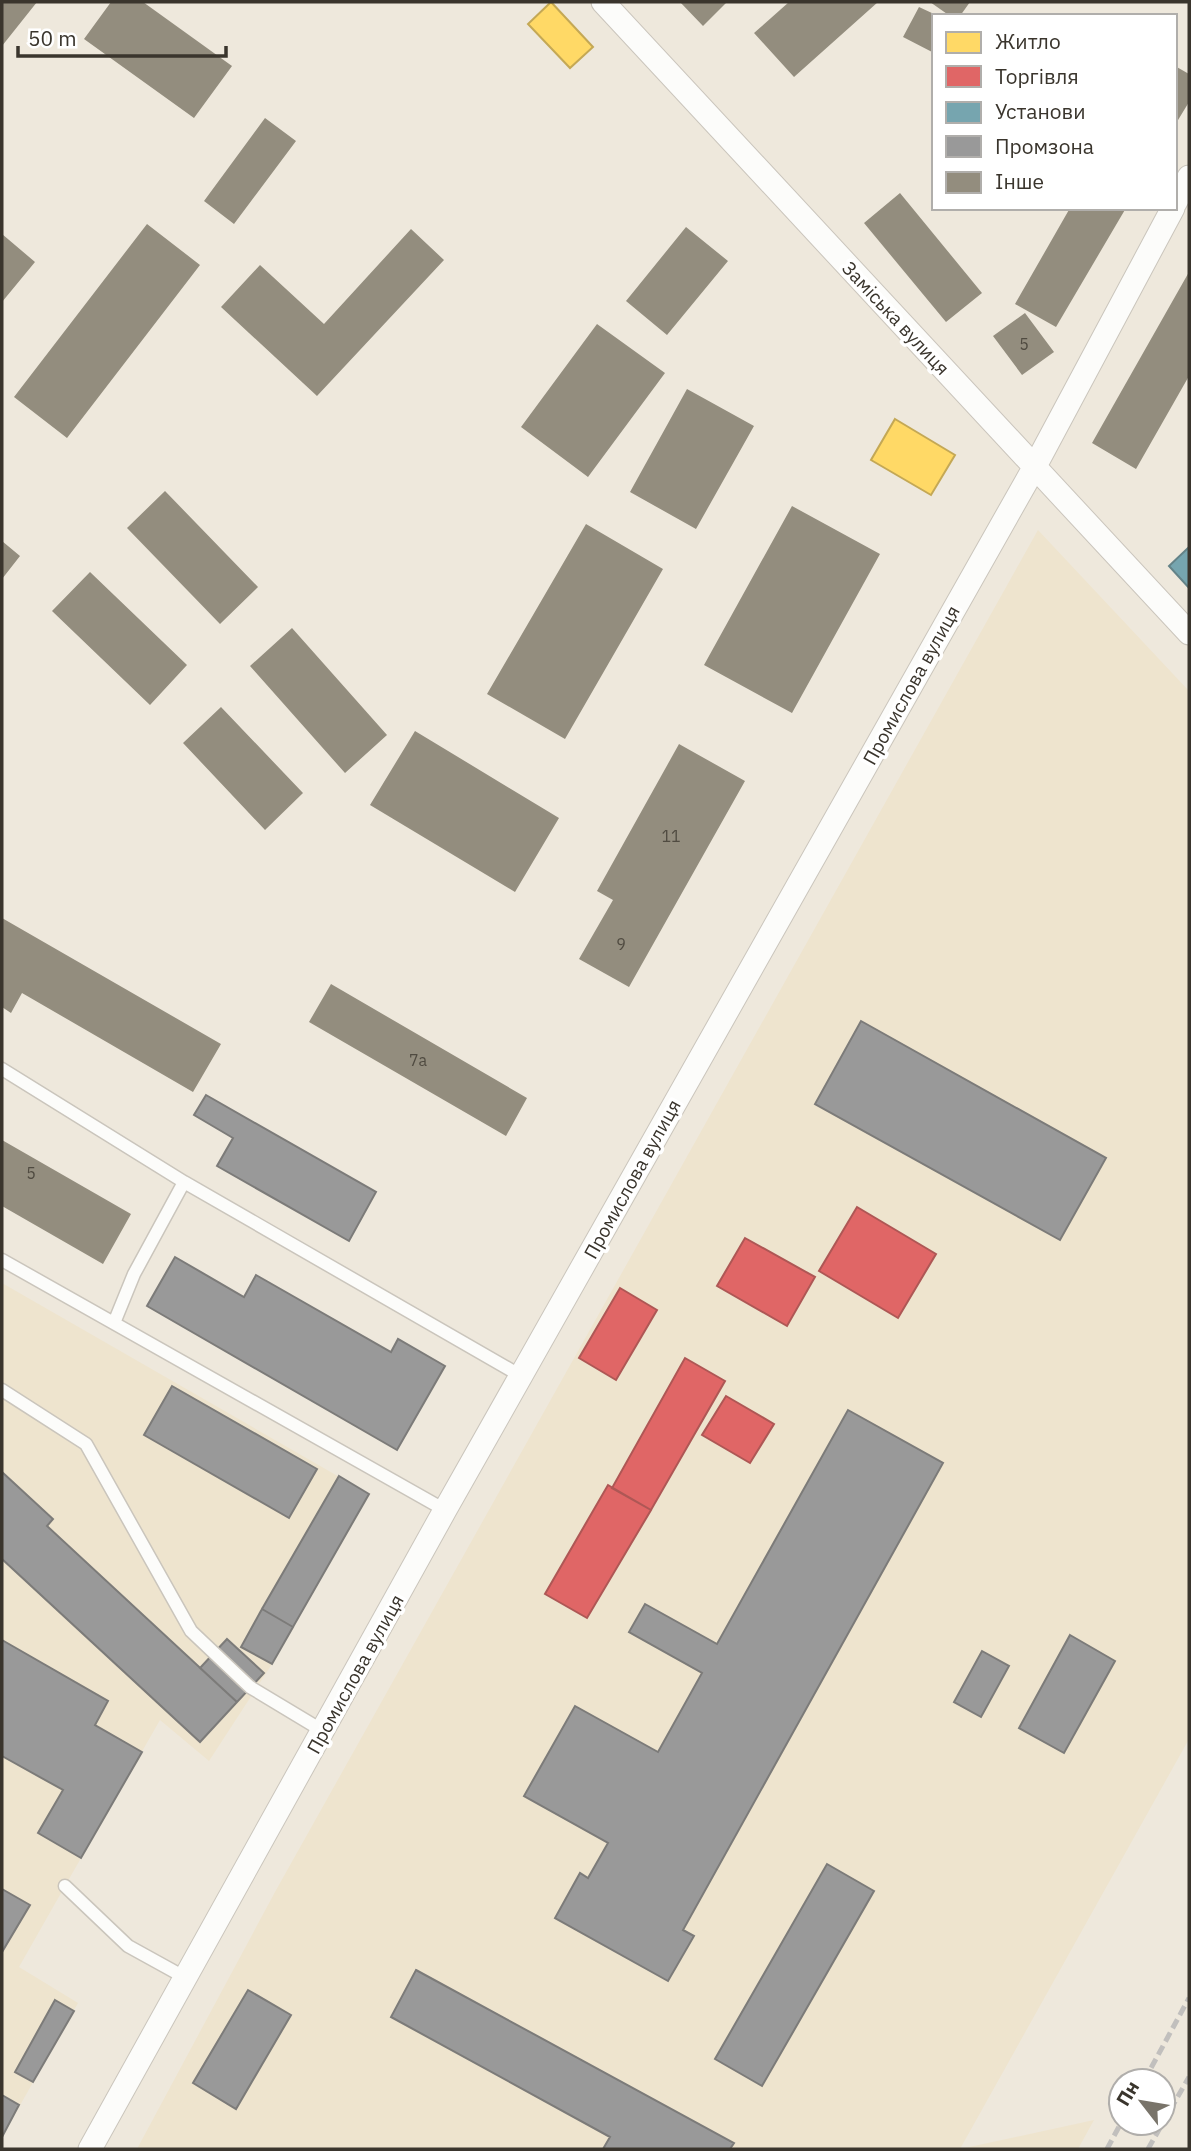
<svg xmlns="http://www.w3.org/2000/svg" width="1191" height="2151" viewBox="0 0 1191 2151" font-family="'IBM Plex Sans',sans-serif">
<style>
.built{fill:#eee4ce}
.homes{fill:#ffd966;stroke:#c4a855;stroke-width:2}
.shops{fill:#e06666;stroke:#ae5755;stroke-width:2}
.public{fill:#76a5af;stroke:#648388;stroke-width:2}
.industry{fill:#999;stroke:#7c7b79;stroke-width:2}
.building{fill:#938d7e}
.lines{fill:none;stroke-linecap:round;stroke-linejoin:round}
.lane-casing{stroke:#cac5bc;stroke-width:15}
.street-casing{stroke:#cac5bc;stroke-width:25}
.lane{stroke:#fcfcfa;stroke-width:12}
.street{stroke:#fcfcfa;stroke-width:23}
.rail{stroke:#c1bfbd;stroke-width:5;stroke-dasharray:10 5;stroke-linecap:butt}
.labels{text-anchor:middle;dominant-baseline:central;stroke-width:7;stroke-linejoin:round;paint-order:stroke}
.number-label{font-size:16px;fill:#504b41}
.street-label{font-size:19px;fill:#3a352d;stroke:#fff}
</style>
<rect width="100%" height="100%" fill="#eee8dc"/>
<path class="built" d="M1038,530L1189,691V1739L960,2149L1094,2120L1078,2149H137L275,1892Z
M2,1283L369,1494L272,1664L209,1761L160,1720L65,1886L19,1967L78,2003L2,2137Z"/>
<path class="homes" d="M551,2L593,47L570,68L528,24Z
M895,419L955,455L931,495L871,460Z"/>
<path class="shops" d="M857,1207L936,1254L898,1318L819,1271Z
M745,1238L815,1277L787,1326L717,1286Z
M620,1288L657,1310L616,1380L579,1358Z
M685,1358L725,1381L651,1510L612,1488Z
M726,1396L774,1424L750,1463L702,1435Z
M608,1485L651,1510L587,1618L545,1594Z"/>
<path class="public" d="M1189,547V588L1169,566Z"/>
<path class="industry" d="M861,1021L1106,1158L1060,1240L815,1104Z
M206,1095L376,1192L349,1241L217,1166L233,1138L194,1115Z
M175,1257L244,1297L256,1275L391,1352L398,1339L445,1366L397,1450L147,1306Z
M172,1386L317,1469L289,1518L144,1435Z
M848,1410L943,1463L683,1930L694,1936L668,1981L555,1918L580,1873L588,1878L608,1843L524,1796L575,1706L658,1752L702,1673L629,1632L645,1604L717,1644Z
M2,1472L53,1519L47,1526L237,1702L200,1742L2,1559Z
M339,1476L369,1494L293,1627L262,1609Z
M262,1609L293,1627L272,1664L241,1647Z
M1070,1635L1115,1661L1064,1753L1019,1728Z
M227,1639L264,1673L237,1702L200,1668Z
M2,1640L108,1701L95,1725L142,1752L81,1858L38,1833L63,1790L2,1756Z
M982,1651L1009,1666L981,1717L954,1702Z
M827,1864L874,1891L762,2086L715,2059Z
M2,1889L30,1905L2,1952Z
M416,1970L734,2143L730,2149H603L610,2137L391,2017Z
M248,1990L291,2015L236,2109L193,2083Z
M55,2000L74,2011L33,2082L15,2072Z
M2,2095L19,2105L2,2137Z"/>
<path class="building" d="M2,2H37L2,46Z
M111,2H143L232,66L194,118L84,39Z
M680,2H727L703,26Z
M789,2H878L794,77L754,33Z
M930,2H970L960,16H950Z
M919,7L934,14V53L903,37Z
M1175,66L1189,74V102L1175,125Z
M265,118L296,141L234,224L204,201Z
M900,193L982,293L946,322L864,223Z
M1070,208H1126L1056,327L1015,304Z
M147,224L200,265L67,438L14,397Z
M686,227L728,261L667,335L626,301Z
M411,229L444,260L317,396L221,307L260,265L324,324Z
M2,234L35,262L2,302Z
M1189,272V376L1136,469L1092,443Z
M1025,313L1054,352L1022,375L993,336Z
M597,324L665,373L588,477L521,427Z
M687,389L754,426L696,529L630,492Z
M165,491L258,587L220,624L127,528Z
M792,506L880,554L792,713L704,665Z
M586,524L663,569L565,739L487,694Z
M2,541L20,556L2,579Z
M90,572L187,665L150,705L52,611Z
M292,628L387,735L345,773L250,666Z
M221,707L303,793L265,830L183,743Z
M415,731L559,818L515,892L370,805Z
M679,744L745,781L629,987L579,959L613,900L597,891Z
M2,918L221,1044L193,1092L22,993L11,1013L2,1007Z
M331,984L527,1098L506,1136L309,1022Z
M2,1140L131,1214L103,1264L2,1206Z"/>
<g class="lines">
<defs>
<path id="lane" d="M2,1069L184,1182L134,1274L114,1323
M184,1182L521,1376
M2,1260L445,1510
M2,1390L86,1444L191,1631L250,1687L323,1731
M65,1886L128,1946L186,1978"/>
<path id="street" d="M603,2L1189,633
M1175,203L1189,177
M90,2149L445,1510L1034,468L1173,208"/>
</defs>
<use href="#lane" class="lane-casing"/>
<use href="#street" class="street-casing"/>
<use href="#lane" class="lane"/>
<use href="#street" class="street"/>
<path class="rail" d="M1144,2081L1189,1998
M1107,2149L1121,2123
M1148,2149L1189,2077"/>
</g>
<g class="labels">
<g class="number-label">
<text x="1024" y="344">5</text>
<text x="671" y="836">11</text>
<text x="621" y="944">9</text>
<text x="418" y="1060">7а</text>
<text x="31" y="1173">5</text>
</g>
<g class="street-label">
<text transform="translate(896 318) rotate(47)">Заміська вулиця</text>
<text transform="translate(911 685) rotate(-61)">Промислова вулиця</text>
<text transform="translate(632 1179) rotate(-61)">Промислова вулиця</text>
<text transform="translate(355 1674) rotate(-61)">Промислова вулиця</text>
</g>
</g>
<rect width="1191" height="2151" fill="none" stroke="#3a352d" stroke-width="7"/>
<rect x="932" y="14" width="245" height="196" fill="#ffffff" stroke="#b0aeab" stroke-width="2"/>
<rect x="946" y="32" width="35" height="21" fill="#ffd966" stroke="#b0aeab" stroke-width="2"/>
<text x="995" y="49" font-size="21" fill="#3a352d">Житло</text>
<rect x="946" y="66" width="35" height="21" fill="#e06666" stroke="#b0aeab" stroke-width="2"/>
<text x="995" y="84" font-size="21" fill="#3a352d">Торгівля</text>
<rect x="946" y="102" width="35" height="21" fill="#76a5af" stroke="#b0aeab" stroke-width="2"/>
<text x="995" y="119" font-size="21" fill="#3a352d">Установи</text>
<rect x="946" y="136" width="35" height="21" fill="#999999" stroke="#b0aeab" stroke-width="2"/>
<text x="995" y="154" font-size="21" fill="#3a352d">Промзона</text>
<rect x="946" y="172" width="35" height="21" fill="#938d7e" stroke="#b0aeab" stroke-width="2"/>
<text x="995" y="189" font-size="21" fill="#3a352d">Інше</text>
<g transform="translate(1142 2102) rotate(301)"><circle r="33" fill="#ffffff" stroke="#b0aeab" stroke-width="2"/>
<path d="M0-5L12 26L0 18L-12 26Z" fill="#79746a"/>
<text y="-10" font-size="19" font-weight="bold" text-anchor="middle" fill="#3a352d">Пн</text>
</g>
<path d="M18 46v10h208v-10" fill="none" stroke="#3a352d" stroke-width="3.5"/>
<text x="28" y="46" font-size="21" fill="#3a352d" stroke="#ffffff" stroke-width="5" paint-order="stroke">50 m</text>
</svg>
